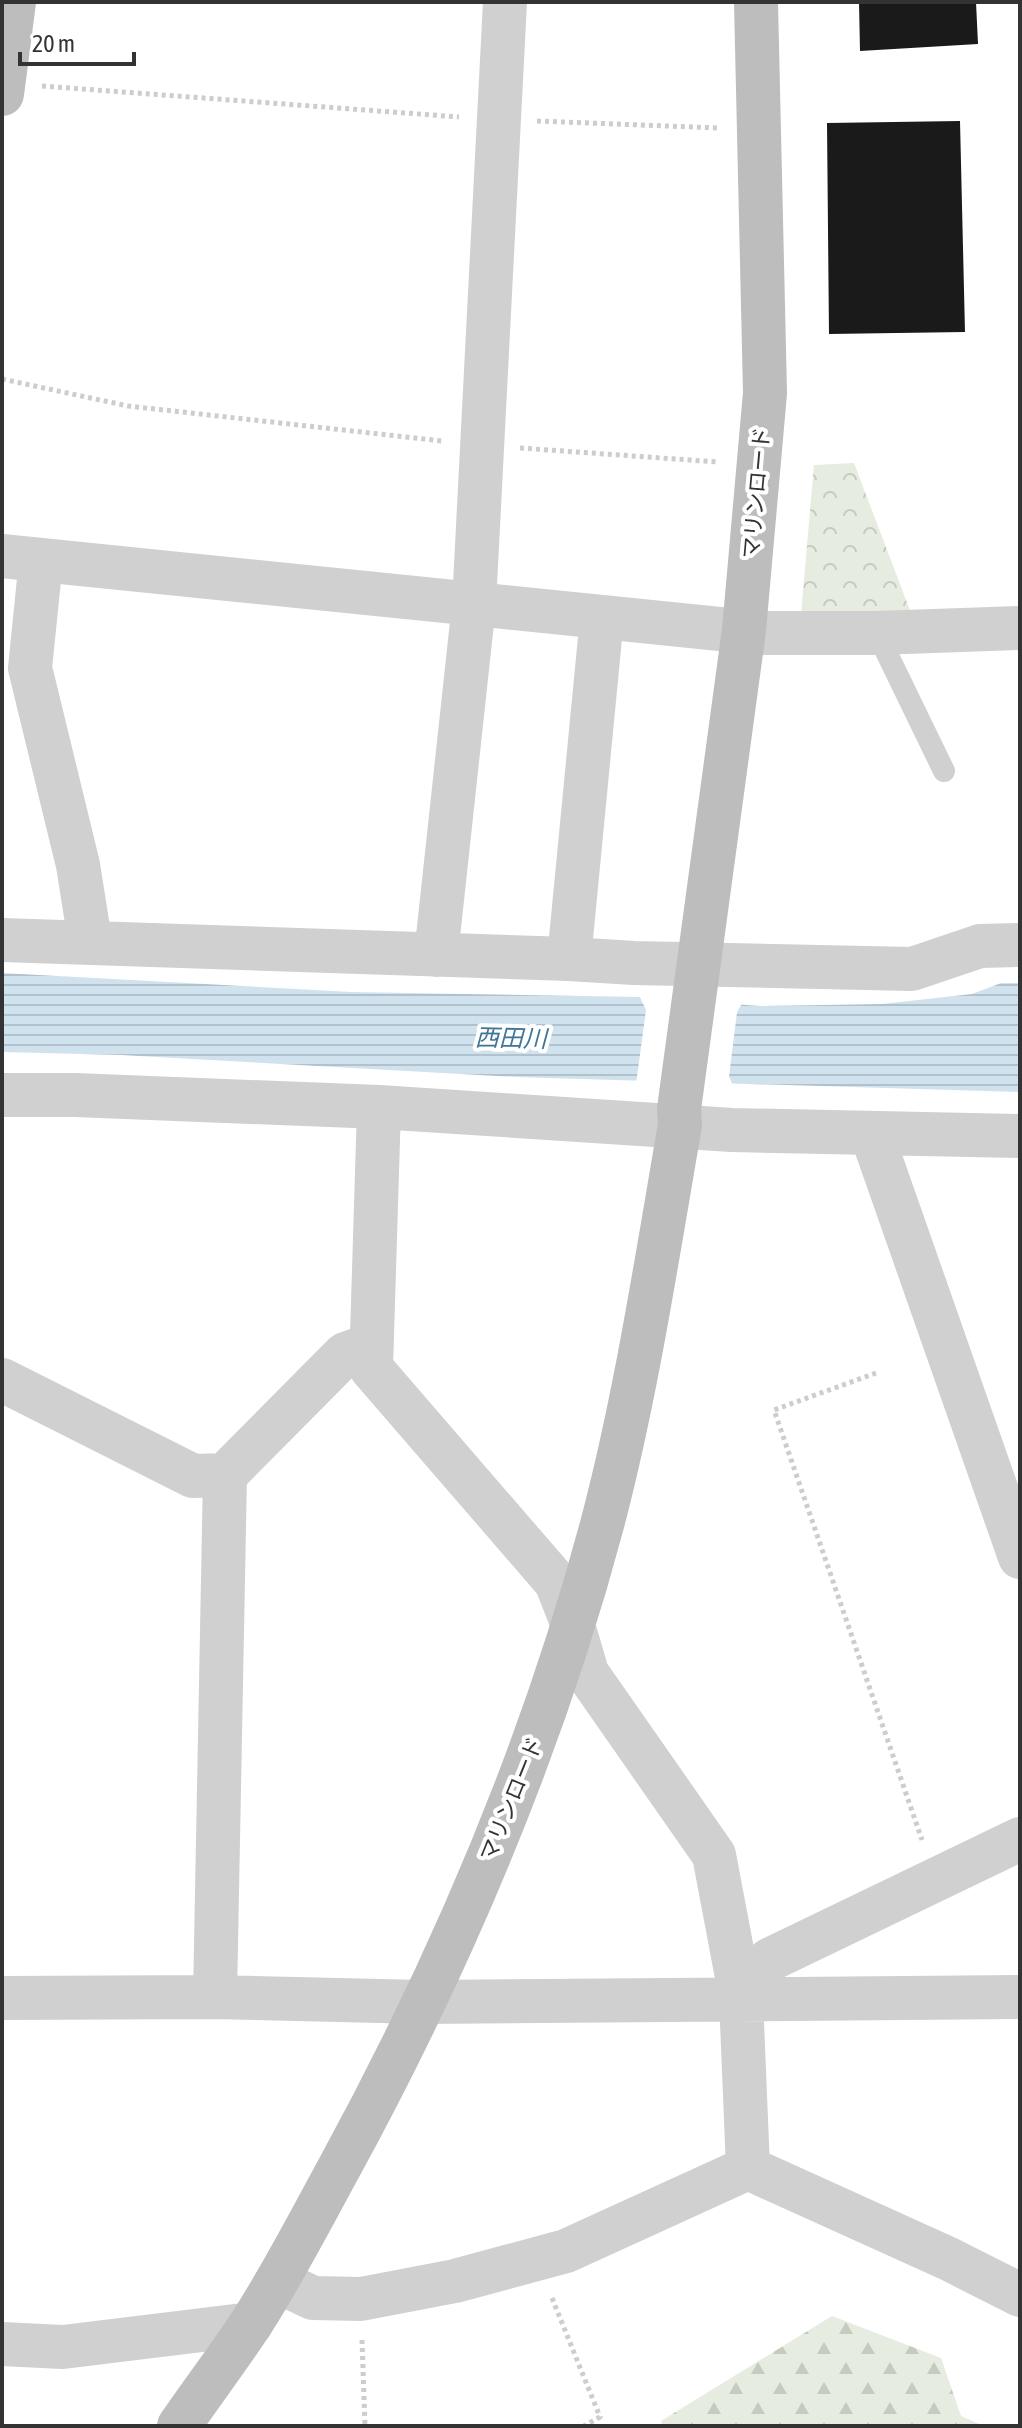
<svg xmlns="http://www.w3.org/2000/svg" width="1022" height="2428" viewBox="0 0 1022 2428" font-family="'Asap Condensed','Noto Sans JP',sans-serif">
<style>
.forest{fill:url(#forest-firs)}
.park{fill:url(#park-crowns)}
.water{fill:url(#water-rules)}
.pier{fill:#fff}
.building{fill:#1a1a1a}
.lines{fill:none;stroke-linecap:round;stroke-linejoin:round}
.path{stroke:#cdcdcd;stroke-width:5;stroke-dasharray:4 4;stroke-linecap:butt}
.lane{stroke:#d0d0d0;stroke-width:22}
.street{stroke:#d0d0d0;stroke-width:44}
.secondary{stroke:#bdbdbd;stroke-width:44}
.labels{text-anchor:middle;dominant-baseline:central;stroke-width:8;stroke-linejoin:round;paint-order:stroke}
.street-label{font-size:22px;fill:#333;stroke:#fff}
.water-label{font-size:24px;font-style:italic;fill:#3f7597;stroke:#fff}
</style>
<defs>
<pattern id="forest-firs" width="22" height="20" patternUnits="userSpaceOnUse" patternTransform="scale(2)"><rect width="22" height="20" fill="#e6ecdf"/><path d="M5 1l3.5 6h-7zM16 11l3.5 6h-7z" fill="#c6cbc0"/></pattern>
<pattern id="park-crowns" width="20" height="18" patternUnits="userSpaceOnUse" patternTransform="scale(2)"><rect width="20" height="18" fill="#e6ecdf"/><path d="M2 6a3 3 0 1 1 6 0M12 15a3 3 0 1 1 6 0" fill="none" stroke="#c6cbc0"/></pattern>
<pattern id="water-rules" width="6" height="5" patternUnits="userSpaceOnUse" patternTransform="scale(2)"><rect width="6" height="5" fill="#cfe2ee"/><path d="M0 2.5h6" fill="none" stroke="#b2c2cd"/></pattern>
</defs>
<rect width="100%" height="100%" fill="#fff"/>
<path class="forest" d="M832,2316L941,2358L961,2416L984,2426H663L661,2421Z"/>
<path class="park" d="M854,463L911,613L801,614L814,465Z"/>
<path class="water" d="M2,973L351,992L640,997L760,1006L882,1004L972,994L1001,983H1020V1092L516,1077L121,1055L2,1052Z"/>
<path class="pier" d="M638,993L744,1000L737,1012L729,1077L734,1087L636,1084L646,1010Z"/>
<path class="building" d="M859,2H976L978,44L860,51Z
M960,121L965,332L829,334L827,123Z"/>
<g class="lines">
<path class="path" d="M42,86L459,117
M537,121L719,128
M2,379L128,406L442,441
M520,448L718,462
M876,1373L774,1410L922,1840
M552,2298L600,2417L584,2426
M362,2340L365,2426"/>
<path class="lane" d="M877,633L944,771"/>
<path class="street" d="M2,556L759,633H877L1020,628
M41,560L30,668L78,865L90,941
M2,940L569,959L634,963L912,969L980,946L1020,945
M436,955L474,604L505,2
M569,959L602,617
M2,1095H75L379,1107L732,1130L1020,1136
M379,1107L371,1368L556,1582L573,1625L587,1673L714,1855L741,1998L748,2168
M872,1135L1020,1557
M2,1380L193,1476L225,1475L345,1354L371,1345
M215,1997L225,1475
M2,1998L215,1997L422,2002L1020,1997
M741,1998L769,1960L1020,1839
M748,2168L949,2259L1020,2295
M277,2281L313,2298L361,2299L455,2281L566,2251L748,2168
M2,2344L63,2347L251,2324"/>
<path class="secondary" d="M2,94L14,2
M179,2426C203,2391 229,2357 252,2322C284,2272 311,2219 339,2168C451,1963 543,1747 603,1521C637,1391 657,1257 680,1125L679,1109L744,630L765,393L756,2"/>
</g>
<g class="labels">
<g class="street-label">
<text transform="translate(756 493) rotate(-85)">マリンロード</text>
<text transform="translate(511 1799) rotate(-68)">マリンロード</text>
</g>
<g class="water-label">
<text transform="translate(511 1038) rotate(1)">西田川</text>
</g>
</g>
<rect width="1022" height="2428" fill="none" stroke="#333333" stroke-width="8"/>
<path d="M20 52v12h114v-12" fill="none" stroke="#333333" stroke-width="4"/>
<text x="32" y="52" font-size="24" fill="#333333" stroke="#ffffff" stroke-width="6" paint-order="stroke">20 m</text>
</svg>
